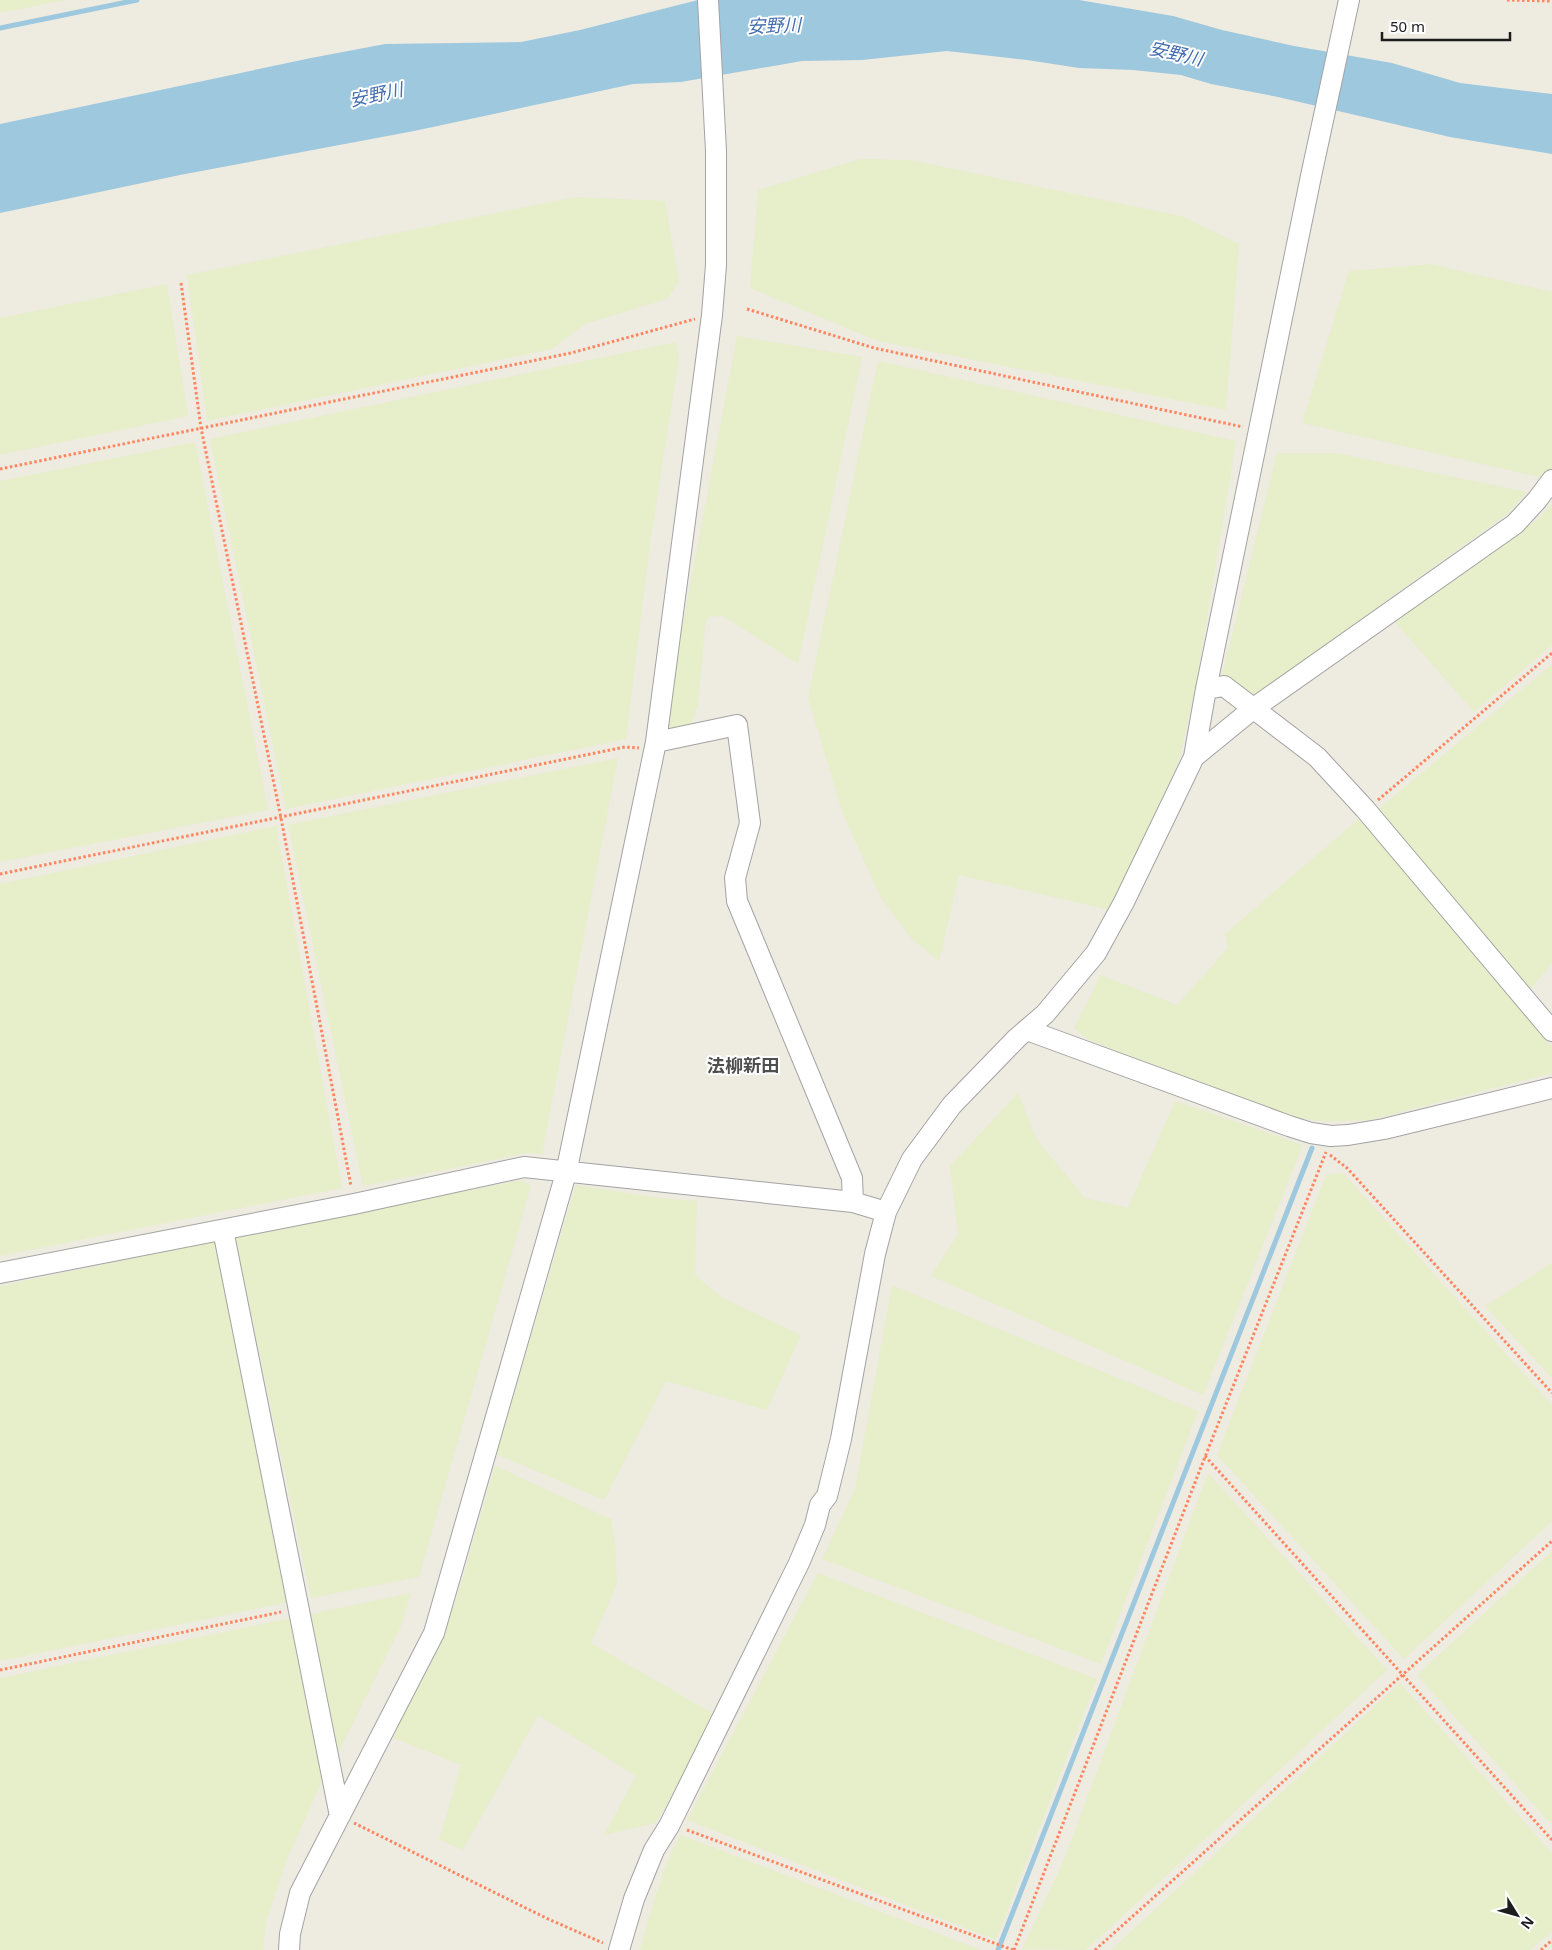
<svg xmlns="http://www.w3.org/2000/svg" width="1552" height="1950" viewBox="0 0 1552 1950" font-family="'Noto Sans','Noto Sans JP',sans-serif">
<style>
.farmland{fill:#e7eeca}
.water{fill:#9ec8de}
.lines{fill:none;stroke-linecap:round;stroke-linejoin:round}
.stream{stroke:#9ec8de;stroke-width:5}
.minor-casing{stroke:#a3a3a3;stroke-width:22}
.path{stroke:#ff8561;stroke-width:3;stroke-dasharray:2.5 2.5;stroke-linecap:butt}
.minor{stroke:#fff;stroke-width:20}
.labels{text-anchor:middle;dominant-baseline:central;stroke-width:4;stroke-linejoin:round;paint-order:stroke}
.water-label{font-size:18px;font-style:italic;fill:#446daf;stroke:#fff}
.neighbourhood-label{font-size:18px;font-weight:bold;fill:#4f4f4f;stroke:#fff}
</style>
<rect width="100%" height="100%" fill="#eeebe1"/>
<path class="farmland" d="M0,0H66L0,13Z
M861,159L910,160L1181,216L1239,244L1226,410L878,341L750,288L758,190Z
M575,197L665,201L679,282L667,299L585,324L552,349L207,421L187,275Z
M1431,264L1552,292V467L1544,478L1302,423L1349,271Z
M167,284L188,416L0,455V318Z
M737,336L862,357L798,664L723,616L708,617L705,628L698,705L690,727L662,736Z
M676,342L679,358L651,536L626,739L286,809L210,439Z
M878,361L1236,441L1196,684L1179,761L1110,910L959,875L939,961L912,939L881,898L843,814L808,698Z
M195,442L268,810L0,862V481Z
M1277,453H1336L1527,492L1507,514L1255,695L1222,676Z
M1552,504V645L1474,712L1394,621L1538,519Z
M1552,664V963L1529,991L1375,812Z
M618,758L542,1154L527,1153L363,1186L288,825Z
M1361,817L1552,1047V1073L1370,1120L1328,1122L1287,1117L1087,1039L1074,1028L1101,975L1177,1005L1228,948L1225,934Z
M276,826L342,1188L0,1256V884Z
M1018,1093L1037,1140L1085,1198L1128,1208L1175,1101L1303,1145L1203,1395L931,1276L958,1234L950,1166Z
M1343,1173L1552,1405V1521L1404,1659L1217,1455L1326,1175Z
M521,1180L531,1186L419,1577L311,1598L235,1236Z
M576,1185L660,1198L697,1201L695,1275L721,1297L801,1335L767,1410L666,1381L604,1500L496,1454Z
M215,1241L289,1602L0,1661V1286Z
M1552,1263V1378L1485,1306Z
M892,1285L1198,1411L1101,1664L822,1559L855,1489Z
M495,1466L611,1519L615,1542L617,1584L591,1643L712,1713L684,1777L655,1823L604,1835L636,1776L538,1715L463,1850L439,1840L461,1765L389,1736L440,1647L460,1587Z
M1208,1473L1387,1670L1086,1950L1022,1949L1064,1860Z
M1552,1551V1825L1417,1675Z
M818,1573L1097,1679L996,1940L687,1820Z
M411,1593L401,1626L338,1753L311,1614Z
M291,1618L324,1777L287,1859L266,1922L263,1950H0V1678Z
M1400,1683L1552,1853V1931L1530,1950H1111Z
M681,1835L981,1950H640L655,1897L671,1853Z"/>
<path class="water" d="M698,0H1079L1173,16L1222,30L1294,46L1392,63L1460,83L1552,94V154L1450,137L1278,97L1211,84L1181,75L1133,70L1079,68L1027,60L947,51L862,60L802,61L681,82L633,84L414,131L180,175L0,213V124L311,58L385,44L521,42L580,30Z"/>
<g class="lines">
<path class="stream" d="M0,28L137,0
M998,1950L1312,1148"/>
<defs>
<path id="minor" d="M1206,689L1224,686L1317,757L1365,809L1552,1031
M656,742L737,725L750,823L735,878L737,901L852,1178L853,1202
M1194,757L1254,708L1515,524L1537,500L1552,480
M1027,1030L1289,1126L1311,1133L1331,1136L1348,1135L1384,1129L1552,1088
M223,1230L340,1816
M0,1273L354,1204L524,1167L853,1202L886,1212
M289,1950L290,1934L300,1893L434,1633L566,1173L656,742L712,315L716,265V151L708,0
M619,1950L634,1899L654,1850L669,1826L799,1563L815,1525L820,1505L827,1496L841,1439L875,1254L886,1212L912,1159L952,1105L1017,1038L1045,1014L1096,953L1124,902L1194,757L1206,689L1311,176L1349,0"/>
</defs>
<use href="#minor" class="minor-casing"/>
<path class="path" d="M1507,0L1552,1
M181,283L201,428L281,818L351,1186
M747,309L874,348L1243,427
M0,469L571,353L695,319
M1378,800L1552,653
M0,874L625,747L639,748
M1330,1155L1347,1168L1552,1393
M1205,1456L1552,1840
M0,1670L281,1612
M354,1823L546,1918L603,1943
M687,1830L1013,1950
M1014,1950L1201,1467L1326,1152
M1095,1950L1552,1541
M1541,1950L1552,1940"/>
<use href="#minor" class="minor"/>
</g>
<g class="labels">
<g class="water-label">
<text transform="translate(774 25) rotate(-2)">安野川</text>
<text transform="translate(1176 53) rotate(13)">安野川</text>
<text transform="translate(376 94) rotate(-12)">安野川</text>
</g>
<g class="neighbourhood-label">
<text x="743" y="1065">法柳新田</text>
</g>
</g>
<g transform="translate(1517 1915) rotate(127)" stroke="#ffffff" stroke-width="4" paint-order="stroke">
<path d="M0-4L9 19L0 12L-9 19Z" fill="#1c1c1c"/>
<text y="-8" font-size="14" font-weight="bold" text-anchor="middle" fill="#1c1c1c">N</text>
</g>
<path d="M1382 32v8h128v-8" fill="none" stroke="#1c1c1c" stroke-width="2.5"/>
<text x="1390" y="32" font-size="15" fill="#1c1c1c" stroke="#ffffff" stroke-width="4" paint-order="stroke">50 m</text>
</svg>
